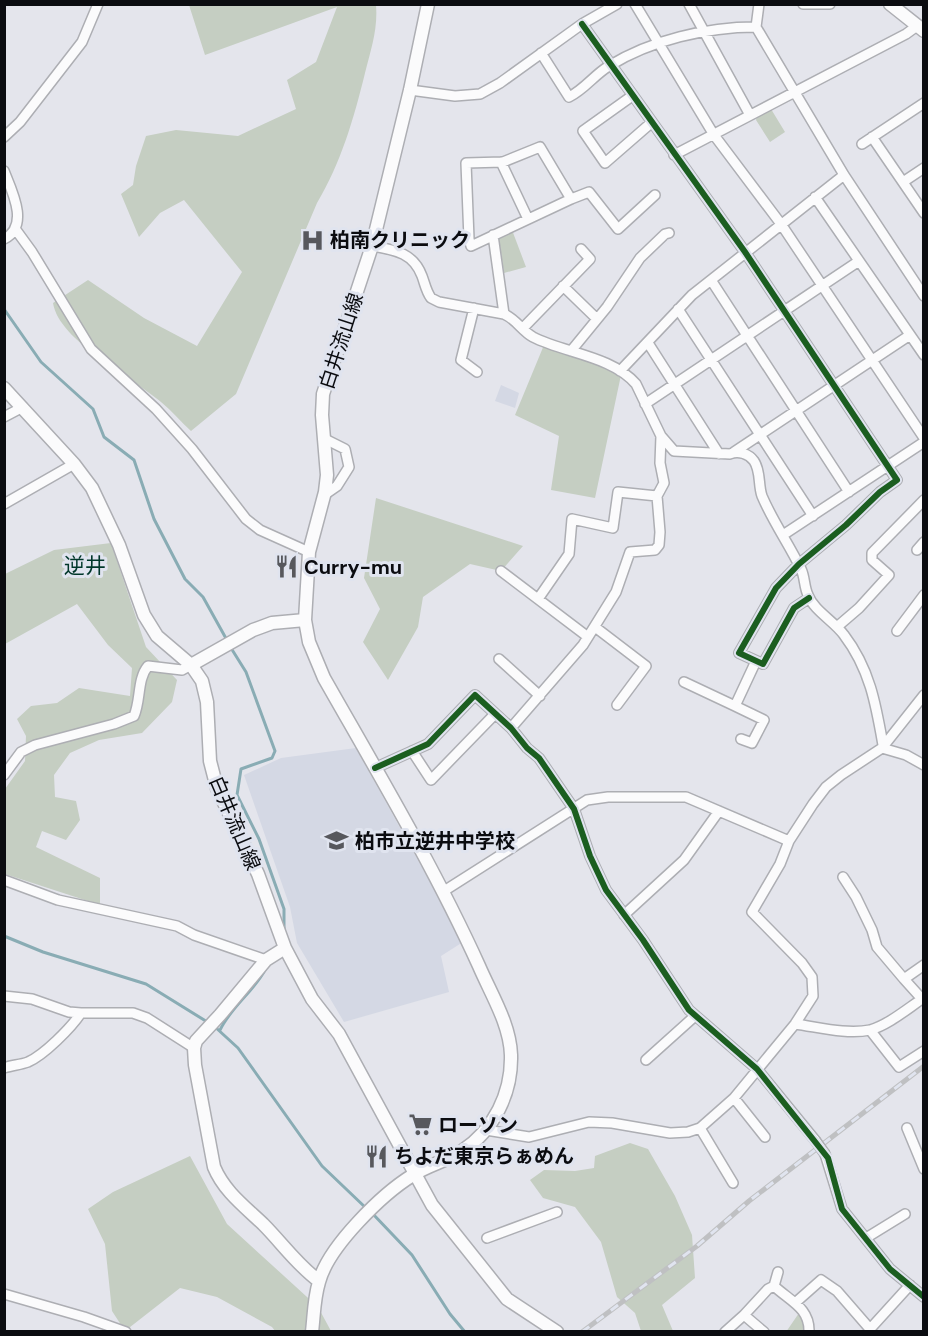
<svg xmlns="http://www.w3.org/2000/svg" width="928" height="1336" viewBox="0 0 928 1336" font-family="'DM Sans','Noto Sans JP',sans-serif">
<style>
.built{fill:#d4d8e4}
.green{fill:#c5cec2}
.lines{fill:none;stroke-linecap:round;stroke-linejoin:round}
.stream{stroke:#89acb4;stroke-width:3}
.street-casing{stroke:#adaeb3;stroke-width:12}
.secondary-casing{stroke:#adaeb3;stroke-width:15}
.street{stroke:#fbfbfc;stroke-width:9}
.secondary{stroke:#fbfbfc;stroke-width:12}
.rail-casing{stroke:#bfc0c2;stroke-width:5}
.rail{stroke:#e0e4ef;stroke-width:3;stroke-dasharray:9;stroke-linecap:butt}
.street-bridge-casing{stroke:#adaeb3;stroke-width:12;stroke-linecap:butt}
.street-bridge{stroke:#fbfbfc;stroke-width:9}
.cycleway-casing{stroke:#e0e4ef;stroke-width:10}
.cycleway{stroke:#1b5e20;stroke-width:6}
.labels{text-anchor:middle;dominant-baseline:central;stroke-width:6;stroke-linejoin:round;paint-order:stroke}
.poi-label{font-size:20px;font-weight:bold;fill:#0b0c10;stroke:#e0e4ef;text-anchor:start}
.street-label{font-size:20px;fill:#0b0c10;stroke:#e0e4ef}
.neighbourhood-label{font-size:21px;fill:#00372a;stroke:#e0e4ef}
</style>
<rect width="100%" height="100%" fill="#e4e5ec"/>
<path class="built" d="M501,385L519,393L515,408L495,401Z
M356,748L463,942L441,956L449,992L344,1022L297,943L290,907L244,775L281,758Z"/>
<path class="green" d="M189,5H376C378,29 371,49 365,73C354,118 341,163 317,203L236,394L191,431C181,422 172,411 161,402C132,377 59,341 53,303L88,280L144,318L197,346L242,272L184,200L160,213L139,237L121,194L133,185L136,166L146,136L176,130L238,136L296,109L287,80L316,62L337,7L205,55Z
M771,109L785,132L770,142L756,120L757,116Z
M512,230L526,267L504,273L499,239L501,235Z
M544,345L595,361L621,375L595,498L551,490L559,436L515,415Z
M376,498L523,546L501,571L470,564L423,597L418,627L388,680L363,642L380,609L364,578Z
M111,543L146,647L177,680L172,702L142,733L99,740L70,753L54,775L55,797L76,801L80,820L66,840L42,831L36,847L100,878V905L5,874V789L25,761L26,736L17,719L31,706L57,703L79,688L130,696L132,668L108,645L77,604L5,644V574L54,550Z
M630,1143L648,1149L675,1196L692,1235L695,1278L662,1305L673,1331H641L635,1313L617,1297L601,1242L575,1207L543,1198L530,1180L544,1170L575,1171L594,1168L595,1156Z
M190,1156L227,1224L318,1307L331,1331H275L272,1327L217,1297L180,1288L125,1331L112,1311L105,1244L88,1209L113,1192Z
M799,1313L805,1323L803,1331L786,1332Z"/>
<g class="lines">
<path class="stream" d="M4,309L41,362L93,409L104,437L134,460L154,519L185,579L203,597L228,642
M231,648L246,672L275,751L272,758L241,769L237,795L259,839L284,909V935
M4,936L43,952L146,984L209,1023
M214,1026L238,1048L322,1166L367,1209
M220,1030C231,1007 253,992 265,970
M372,1213L412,1255L450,1314L465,1332"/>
<defs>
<path id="street" d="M635,4L714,135L781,224L924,438
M689,4L750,115
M759,4L756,27L844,175L924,296
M803,4H830
M582,24L745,252L897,480L880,492L846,525L799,564L776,588L739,653L763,664L794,608L809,598
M541,53L569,97C585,89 594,75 609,66C651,40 707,27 756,27
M410,90L455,96L480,94L500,83L582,24L617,4
M632,96L583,131L605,163L651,123
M4,137L20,122L82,42L98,4
M872,137L924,213
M862,144L924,103
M540,147L571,199L471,246L469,239L466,163L503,162Z
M674,155L906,34L917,26
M501,162L528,219
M4,171C12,191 30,226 4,239
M903,182L924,168
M815,197L924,355
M571,199L589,192L618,229L655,195
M16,230L32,252L91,349L156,409L192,449L246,519L260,530L309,552
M493,235L504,314
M372,246C394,250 413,252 422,276C425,284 426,291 431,298L439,302L504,314C516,319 522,331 533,337C564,353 612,356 636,384L661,436L674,451L730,454C738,450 749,454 754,461C761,471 758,485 762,496C773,522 789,544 801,569C805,577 804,587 808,595C814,611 834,621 844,635C870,669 876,705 883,745
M711,280L849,492
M563,286L597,319
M474,308L461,360L477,372
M678,309L813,516
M523,328L590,259L581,249
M648,343L719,454
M571,351L607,307L640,258L665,234L669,233
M620,371L692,295L844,175
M645,404L859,261
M4,417L23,407
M734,452L910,335
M324,495L337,486L349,467L345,449L325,439
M4,504L74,464
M783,535L924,442
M917,550L924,542
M501,571L588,637
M538,599L569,554L572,519L613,528L618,492L657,496
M838,626L859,608L889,575L872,560V553L924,500
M595,627L646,666L617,705
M897,631L924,595
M499,659L540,696
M684,682L735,706
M511,728L583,645L616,592L630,552L655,550L659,545L660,532L657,496L664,483L660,463L661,436
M741,739L752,743L764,720L735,706L756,661
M882,748L906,755L924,765
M412,751L431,780L495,714
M375,768L428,744L475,695L511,728L527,748L539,758L574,809L590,856L606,890L643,940L689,1010L757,1069L815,1140
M4,775L21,752L35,745L114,724L134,716C141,700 137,679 148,666L182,670L191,665
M843,877L856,897L872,930L877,947L904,979
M4,880L58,900L177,926L194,935L266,960
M444,891L587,800L608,797H686L789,841
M624,915L684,860L719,811
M4,996L32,999L69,1012L81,1013
M795,1024C818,1027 847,1035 870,1030C888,1025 907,1009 922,999L904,979L924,965
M870,1030L899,1067L924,1051
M646,1060L695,1016
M4,1068C12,1065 20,1065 28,1062C44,1055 71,1028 81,1013H133L147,1018L194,1048
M734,1098L765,1137
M700,1128L733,1183
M907,1128L924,1169
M486,1130L529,1137L589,1122L612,1123L670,1133L688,1132L700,1128L734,1098L795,1024L813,996L812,977L802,963L752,912L780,864L789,841L813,804L826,787L841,775L882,748L924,695
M825,1154L842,1209L890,1269L924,1297
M487,1238L557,1212
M866,1238L905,1214
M774,1286L778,1272
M4,1294L84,1317L126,1332
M795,1303L821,1280L837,1291L870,1329L910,1285
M725,1332L744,1315
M764,1332L744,1315L768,1289L774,1286C790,1301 810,1308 809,1332"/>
<path id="secondary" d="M890,4L924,31
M4,388L74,464L92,488L119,545L144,615L157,636L191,665L202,681L207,702L210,761L217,788L258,874L285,948L312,999L339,1034L432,1205L507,1299L557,1332
M191,665L253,630L272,623L305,620
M285,948L266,960L220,1015L196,1041L194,1048L195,1065L214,1167C224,1191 244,1206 263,1224C282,1243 297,1265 319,1281
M312,1332C314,1315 314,1298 319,1282C328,1247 382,1194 413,1175C428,1165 447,1161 462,1151C494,1130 512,1093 511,1055C510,1024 491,994 479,966C434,867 378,773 324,678L309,642L305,620L309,552L325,492L327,475L322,415L323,394L372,246L410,90L428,4"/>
</defs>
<use href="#street" class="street-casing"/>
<use href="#secondary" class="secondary-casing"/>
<use href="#street" class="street"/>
<use href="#secondary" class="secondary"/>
<defs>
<path id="rail" d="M582,1332L697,1246L749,1201L924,1066"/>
</defs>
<use href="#rail" class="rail-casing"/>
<use href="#rail" class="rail"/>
<defs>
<path id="street-bridge" d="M815,1140L825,1154"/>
</defs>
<use href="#street-bridge" class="street-bridge-casing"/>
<use href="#street-bridge" class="street-bridge"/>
<defs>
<path id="cycleway" d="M582,24L745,252L897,480L880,492L846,525L799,564L776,588L739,653L763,664L794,608L809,598
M375,768L428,744L475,695L511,728L527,748L539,758L574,809L590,856L606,890L643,940L689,1010L757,1069L828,1158L842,1209L890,1269L924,1297"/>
</defs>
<use href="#cycleway" class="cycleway-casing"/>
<use href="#cycleway" class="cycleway"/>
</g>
<defs>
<symbol id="hospital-bare" viewBox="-9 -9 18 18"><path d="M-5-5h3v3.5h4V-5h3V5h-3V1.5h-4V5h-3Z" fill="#57585d" stroke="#e0e4ef" stroke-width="2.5" paint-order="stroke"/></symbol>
<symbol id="restaurant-bare" viewBox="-9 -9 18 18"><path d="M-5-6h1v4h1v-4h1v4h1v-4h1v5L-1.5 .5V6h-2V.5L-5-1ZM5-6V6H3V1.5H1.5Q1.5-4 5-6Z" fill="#57585d" stroke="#e0e4ef" stroke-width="2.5" paint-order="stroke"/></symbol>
<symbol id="school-bare" viewBox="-9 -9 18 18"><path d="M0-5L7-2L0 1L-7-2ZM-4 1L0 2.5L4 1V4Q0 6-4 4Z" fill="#57585d" stroke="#e0e4ef" stroke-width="2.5" paint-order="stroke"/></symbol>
<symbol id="supermarket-bare" viewBox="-9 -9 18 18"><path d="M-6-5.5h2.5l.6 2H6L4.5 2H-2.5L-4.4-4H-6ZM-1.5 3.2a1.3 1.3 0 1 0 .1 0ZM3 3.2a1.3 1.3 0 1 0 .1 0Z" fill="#57585d" stroke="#e0e4ef" stroke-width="2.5" paint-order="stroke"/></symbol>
</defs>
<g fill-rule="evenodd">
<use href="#hospital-bare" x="296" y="224" width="33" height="33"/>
<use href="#restaurant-bare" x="270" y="550" width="33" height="33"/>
<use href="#school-bare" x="320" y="824" width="33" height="33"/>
<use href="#supermarket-bare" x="404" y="1108" width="33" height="33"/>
<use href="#restaurant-bare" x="360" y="1140" width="33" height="33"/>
</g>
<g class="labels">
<g class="poi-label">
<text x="330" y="240">柏南クリニック</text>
<text x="304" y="567">Curry-mu</text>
<text x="355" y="841">柏市立逆井中学校</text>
<text x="438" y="1125">ローソン</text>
<text x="394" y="1156">ちよだ東京らぁめん</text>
</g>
<g class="street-label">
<text transform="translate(341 341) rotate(-72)">白井流山線</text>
<text transform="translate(235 823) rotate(67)">白井流山線</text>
</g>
<g class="neighbourhood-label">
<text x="85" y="566">逆井</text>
</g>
</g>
<rect width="928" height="1336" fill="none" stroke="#0b0c10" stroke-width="12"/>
</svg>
